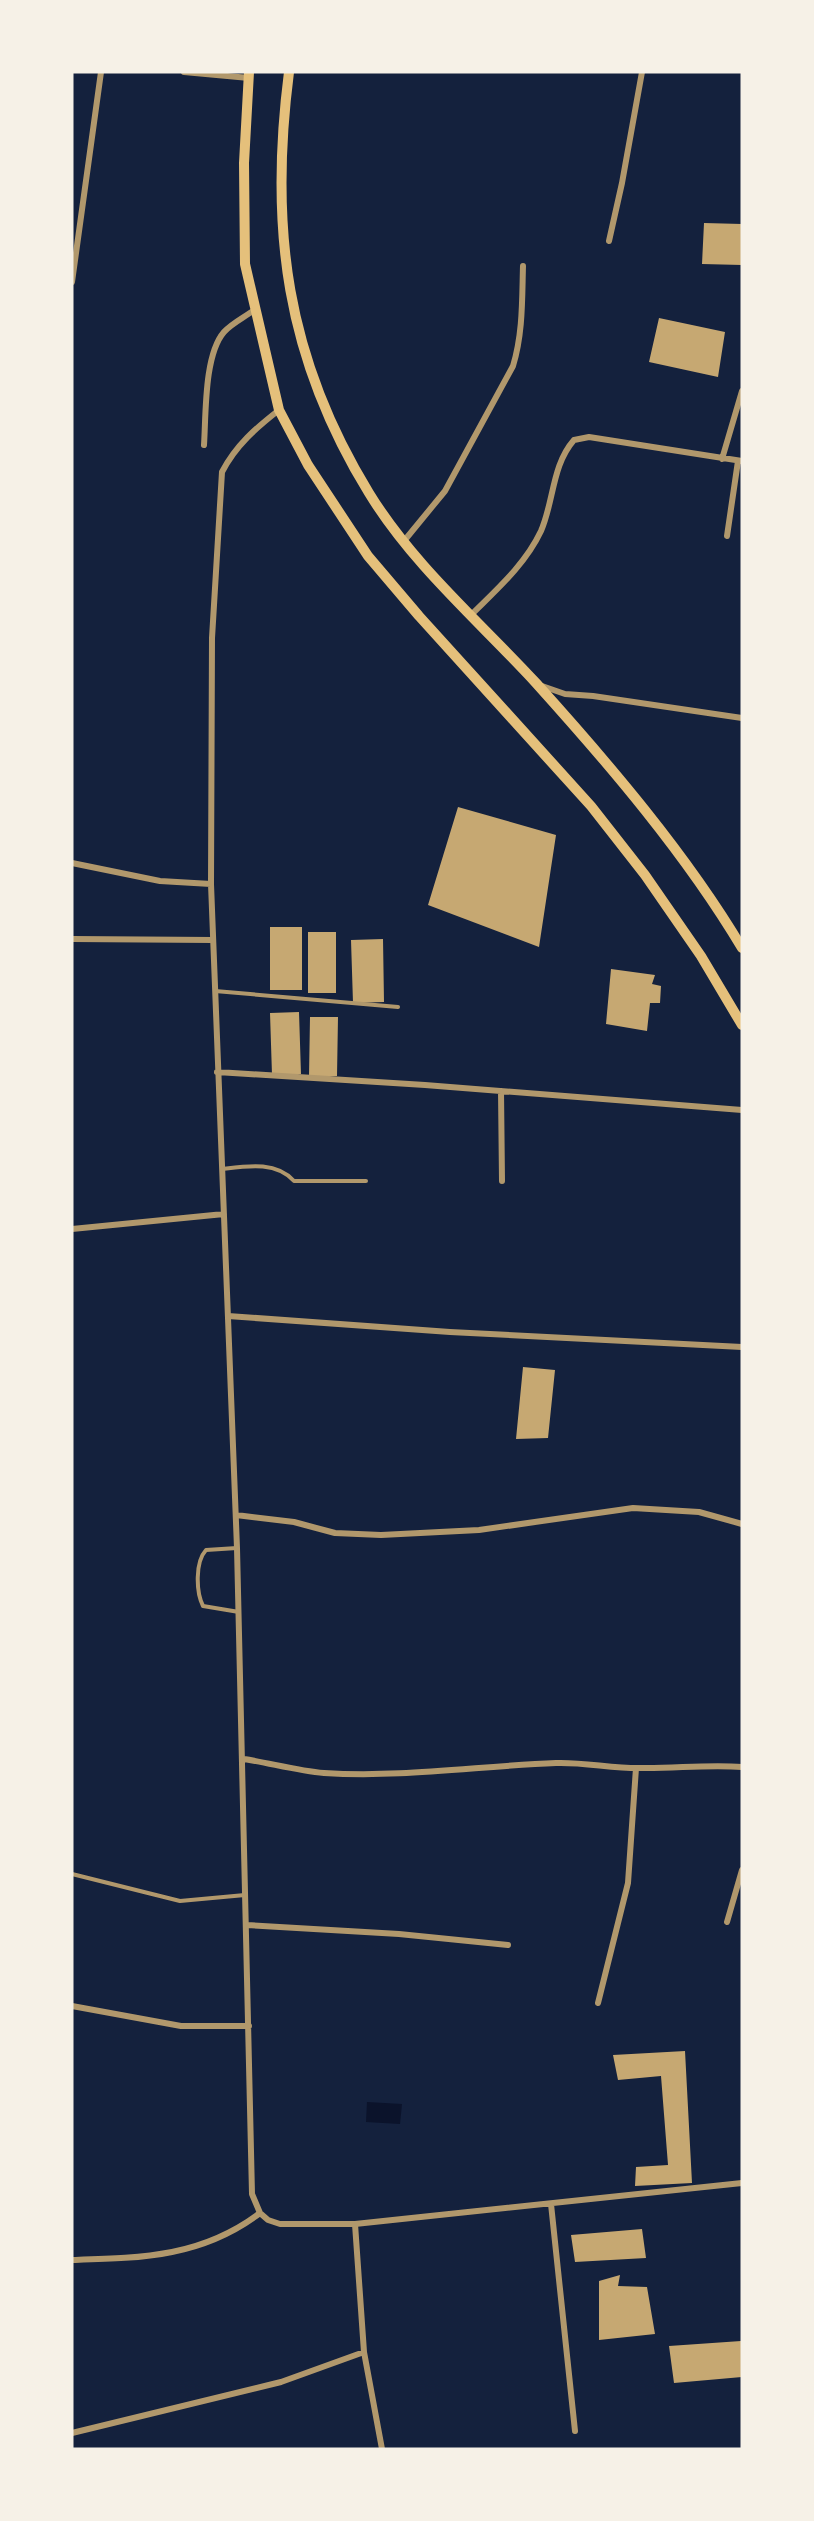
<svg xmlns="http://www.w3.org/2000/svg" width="814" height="2521" viewBox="0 0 814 2521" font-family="Jost,sans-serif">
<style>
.water{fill:#0b132b}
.building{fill:#c6a872}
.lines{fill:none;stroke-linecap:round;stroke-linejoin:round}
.service{stroke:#b1986c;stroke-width:4}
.minor{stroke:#b1986c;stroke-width:6}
.secondary{stroke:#e5c07b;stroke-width:10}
</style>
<rect width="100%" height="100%" fill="#14213d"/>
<path class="water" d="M367,2102L402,2104L400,2124L366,2122Z"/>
<path class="building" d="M704,223L742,224V265L702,264Z
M659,318L725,332L718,377L649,362Z
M458,807L556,835L539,947L428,905Z
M270,927H302V990H270Z
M308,932H336V993H308Z
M383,939L384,1002L353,1003L351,940Z
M611,969L655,975L652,984L661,986L660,1003H650L647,1031L606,1024Z
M299,1012L301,1074L272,1075L270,1013Z
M310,1017H338L337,1076H309Z
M523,1367L555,1370L548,1438L516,1439Z
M685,2051L692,2183L635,2186L636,2167L668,2165L661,2076L618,2080L613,2055Z
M642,2229L646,2258L575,2262L571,2235Z
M620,2275L618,2286L647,2287L655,2334L599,2340V2281Z
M741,2341L742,2377L674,2383L669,2346Z"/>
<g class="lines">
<path class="service" d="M215,991L398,1007
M222,1169C247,1166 276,1161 294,1181H366
M237,1548L206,1550C195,1562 196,1592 203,1606L239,1612
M72,1874L180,1901L245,1895"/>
<path class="minor" d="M184,72L249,78
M609,241L622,183L642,72
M72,282L101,72
M279,410C256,428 236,445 222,472L212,638L211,884L237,1548L252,2194L260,2213L268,2220L280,2224H355L742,2183
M204,445C206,415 204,355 224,332C232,323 245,317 254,310
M722,459L742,391
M727,536L738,461
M404,541L445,491L513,366C523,333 522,300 523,266
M470,616C496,590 525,565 541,531C554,501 552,465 574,440L589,437L742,461
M542,686L565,694L593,696L742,718
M72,863L160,881L211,884
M72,939L213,940
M217,1072L425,1085L742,1110
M501,1091L502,1181
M72,1229L224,1214
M228,1316L450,1332L742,1347
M236,1515L294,1522L335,1533L381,1535L479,1530L633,1508L699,1512L742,1524
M244,1759C270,1763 298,1771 324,1773C402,1778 478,1766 556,1763C583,1762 610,1768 638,1768C673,1769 707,1764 742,1767
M727,1922L742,1870
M247,1925L399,1934L508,1945
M598,2003L628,1883L636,1768
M72,2006L181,2026H249
M551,2204L575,2431
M355,2224L364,2352L382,2449
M72,2260C142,2258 202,2257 260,2213
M72,2433L281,2382L364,2352"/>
<path class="secondary" d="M249,72L244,163L245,264L279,410L308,465L368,556L419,616L591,806L645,875L701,956L742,1025
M289,72C269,228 286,358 369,493C413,565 480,622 536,683C609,764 686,854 742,948"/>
</g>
<rect width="814" height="2521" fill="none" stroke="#f6f1e7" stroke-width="147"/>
</svg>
